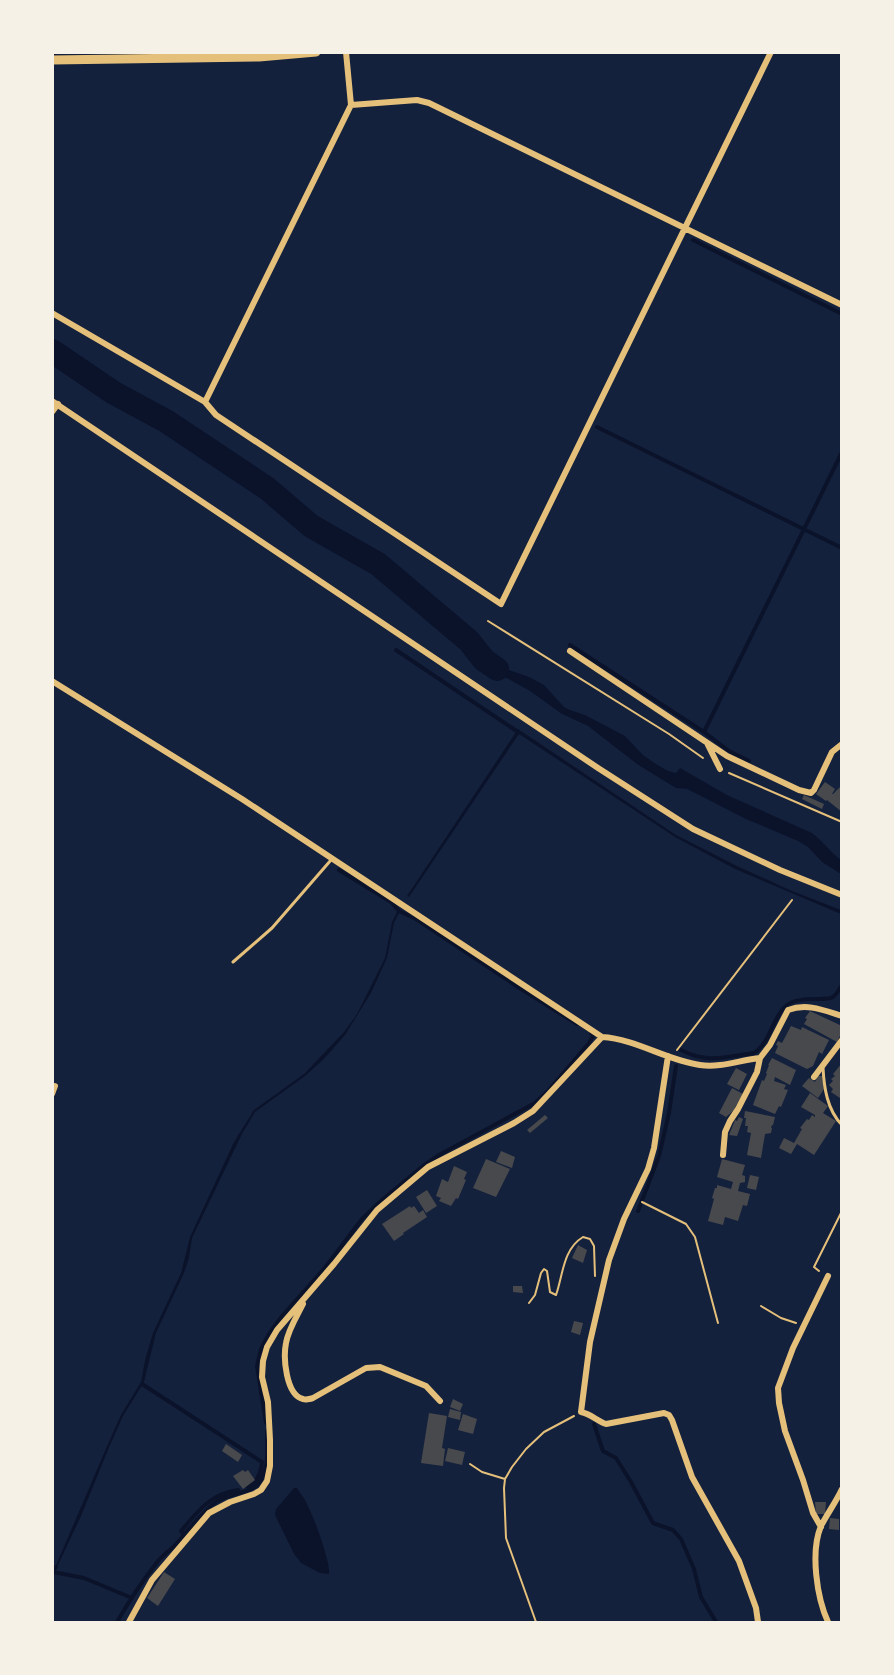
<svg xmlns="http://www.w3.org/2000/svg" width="894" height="1675" viewBox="0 0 894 1675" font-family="'Roboto Condensed',sans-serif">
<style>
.water{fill:#0b132b}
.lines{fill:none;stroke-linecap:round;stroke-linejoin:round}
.stream{stroke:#0b132b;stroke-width:4}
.river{stroke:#0b132b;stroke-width:24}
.building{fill:#48494c}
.path{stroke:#e5c07b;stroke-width:2}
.service{stroke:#e5c07b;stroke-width:3}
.minor{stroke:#e5c07b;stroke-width:6}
.secondary{stroke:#e5c07b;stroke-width:9}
</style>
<rect width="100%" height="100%" fill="#14213d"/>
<path class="water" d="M469,645L486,651L492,660L509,670L529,677L544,685L564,707L570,710L585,715L625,736L643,755L656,764L668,771L676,773L680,768L727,795L812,833C823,841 830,852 841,860V874L822,862L808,847L798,841L746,819L699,795L687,789L676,788L666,782L637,764L588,726L562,714L530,691L485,666L475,657Z
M518,729L676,835L737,866L792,891L841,910V914L735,869L675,837L519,734L409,897L407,896Z
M398,910L400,911L394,923L387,958L371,993L345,1035L324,1059L305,1076L255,1112L242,1134L192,1238L189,1258L184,1273L156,1333L144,1382L123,1416L110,1445L81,1516L57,1567L54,1570L108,1444L121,1415L141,1382L145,1360L153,1333L181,1273L190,1237L234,1142L254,1110L304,1074L344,1032L357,1014L385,958L392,922Z
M294,1488H297C299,1492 303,1496 305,1500C312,1512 331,1562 329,1574L320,1573L301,1563L294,1554L275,1515L276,1509Z"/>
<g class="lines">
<path class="stream" d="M693,240L842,314
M597,427L842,548
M570,645L704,732L729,751L749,761
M396,650L518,732
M704,732L842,452
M339,870L391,902L399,911L416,919L521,989L577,1024
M681,1050C708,1064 725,1057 754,1053C771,1042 772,1017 787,1005C800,995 826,1002 833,997C837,994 839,989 842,985
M638,1211L659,1156L669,1113L676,1066
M142,1384L262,1462C261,1473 258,1482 248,1487
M266,1423L257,1366L261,1349L269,1334L282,1316L324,1269L362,1219L382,1200L423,1166L439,1155L535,1103L548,1091L589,1043L594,1034L591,1033
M594,1424L603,1451L616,1458L631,1482L653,1523L673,1530L681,1539L694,1569L701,1597L716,1622
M184,1534L181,1531C198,1511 210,1494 238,1490
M56,1567L53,1572L84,1578L132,1598
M117,1622C129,1601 143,1580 158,1561C164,1554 172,1549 178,1542C190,1528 201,1513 216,1502C228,1493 249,1494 258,1484C270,1470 267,1448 267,1431"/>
<path class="river" d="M52,351L114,393L166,421L268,489L311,526L378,564L469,641L484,660L497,669"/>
</g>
<path class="building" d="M825,782L835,789L832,794H833L842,785V812L827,800L826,801L816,794Z
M804,795L824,804L822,809L802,799Z
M810,1011L842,1026V1032L837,1042L804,1024L807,1019L805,1018Z
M791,1026L801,1030L802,1027L829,1040L822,1054L819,1052L813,1066L807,1069L775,1053L778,1046L776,1045L778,1041L782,1043Z
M772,1058L796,1070L790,1085L775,1077L774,1081L786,1085L784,1089L788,1090L781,1107L779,1106L775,1114L753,1105L762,1080L764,1081L767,1074L766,1073L769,1065H768Z
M842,1063V1095L840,1098L831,1092L833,1089L829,1085L833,1081L831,1079L835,1076L833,1074Z
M736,1068L747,1074L739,1090L727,1084Z
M818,1076H822L824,1089L818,1098L802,1086L809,1078L815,1082Z
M732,1088L743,1094L733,1111L726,1117L719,1113Z
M810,1093L828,1106L823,1113L836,1121L814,1155L797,1144L791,1154L779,1148L784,1138L794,1143L802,1129L800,1128L807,1119L809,1120L812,1115L815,1117V1115L801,1107Z
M745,1111L775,1117L773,1125H772L771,1128H772L771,1133L765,1134L761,1158L747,1155L751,1133L747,1132L748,1126H745L746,1118H744Z
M545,1115L548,1118L530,1133L527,1130Z
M739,1117L743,1119L737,1136L729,1135L735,1120L737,1121Z
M501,1151L515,1157L512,1168L496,1162Z
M486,1159L510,1169L496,1197L473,1188Z
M722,1159L745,1165L742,1175L745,1176V1182L740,1183L738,1191L750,1194L747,1206L743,1205L738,1221L725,1217L723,1225L708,1221L714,1199L712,1198L715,1188H717V1185L731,1189L733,1182L717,1177Z
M454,1166L467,1172L464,1179L466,1180L458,1199L456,1198L451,1206L439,1201L441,1198L436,1196L442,1179L448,1182Z
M750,1175L759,1177L756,1190L747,1188Z
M427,1190L437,1206L426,1213L416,1197Z
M410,1206L411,1208L414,1206L419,1213L423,1210L427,1217L403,1233L404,1234L394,1241L382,1224Z
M578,1245L587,1250L583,1263L572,1258Z
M513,1286H522L523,1293L513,1292Z
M574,1321L583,1323L580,1335L571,1332Z
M453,1399L463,1404L460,1411L450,1407Z
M450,1409L461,1412L460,1420L448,1417Z
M429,1413L447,1416L442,1448L445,1449L443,1466L421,1463Z
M463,1414L477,1419L473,1434L458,1430Z
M226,1444L242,1455L238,1462L222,1451Z
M448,1448L465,1452L462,1465L445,1461Z
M243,1470L245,1472L248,1470L255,1480L243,1489L233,1476Z
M815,1502H826L825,1514H816Z
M830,1518L839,1519V1530L829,1529Z
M164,1572L175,1579L158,1606L147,1598Z"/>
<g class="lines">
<path class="path" d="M488,621L669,734L703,758
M729,773L842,822
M677,1050L792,900
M642,1202L686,1224L695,1237L718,1323
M819,1271L814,1267L842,1211
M529,1303L535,1295L541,1273L544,1269L547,1271L550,1292L556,1295C563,1275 563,1249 583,1237L590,1239L594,1246L595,1276
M761,1306L781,1318L796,1323
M470,1464L482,1472L505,1479
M536,1622L506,1538L504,1488L505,1479L512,1467L526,1449L544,1432L574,1416"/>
<path class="service" d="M233,962L272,928L331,860
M823,1068C824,1087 827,1110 842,1125"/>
<path class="minor" d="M351,105L417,100L429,103L842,305
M52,313L205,402L216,415L501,604L771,52
M52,401L598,768L693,829L780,870L842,895
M205,402L351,105L346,52
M52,412L58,404
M570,651L727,756L799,790L811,793L814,790L832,752L842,744
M52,681L242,799L602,1037C636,1039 666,1060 700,1065C721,1068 740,1060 760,1058L770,1045L788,1010C807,1003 823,1010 842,1016
M707,743L720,769
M668,1056L654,1148L648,1169L624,1219L609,1260L590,1342L581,1412C591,1414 597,1421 606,1424L664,1413L669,1415L672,1420L692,1477L739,1561L756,1608L758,1622
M814,1077L842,1040
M52,1094L55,1086
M723,1155L725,1132L730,1121L738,1109L757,1072L760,1058
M303,1304C297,1316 288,1330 286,1343C283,1358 286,1395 303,1399C304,1400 311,1399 313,1398L366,1368L380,1367L426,1386L440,1401
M821,1527L813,1513L803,1480L785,1431L779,1403L778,1388L793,1348L828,1276
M129,1622L152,1580L209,1513L230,1502L254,1494L261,1490L267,1481L270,1466V1440L268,1402L262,1377L263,1361L267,1347L277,1330L334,1264L377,1210L428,1167L514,1123L533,1111L602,1037
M828,1622C817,1598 810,1552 821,1526C827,1514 836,1502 842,1489"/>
<path class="secondary" d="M52,60L259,57L316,52"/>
</g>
<rect width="894" height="1675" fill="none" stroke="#f6f1e7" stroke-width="108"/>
</svg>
